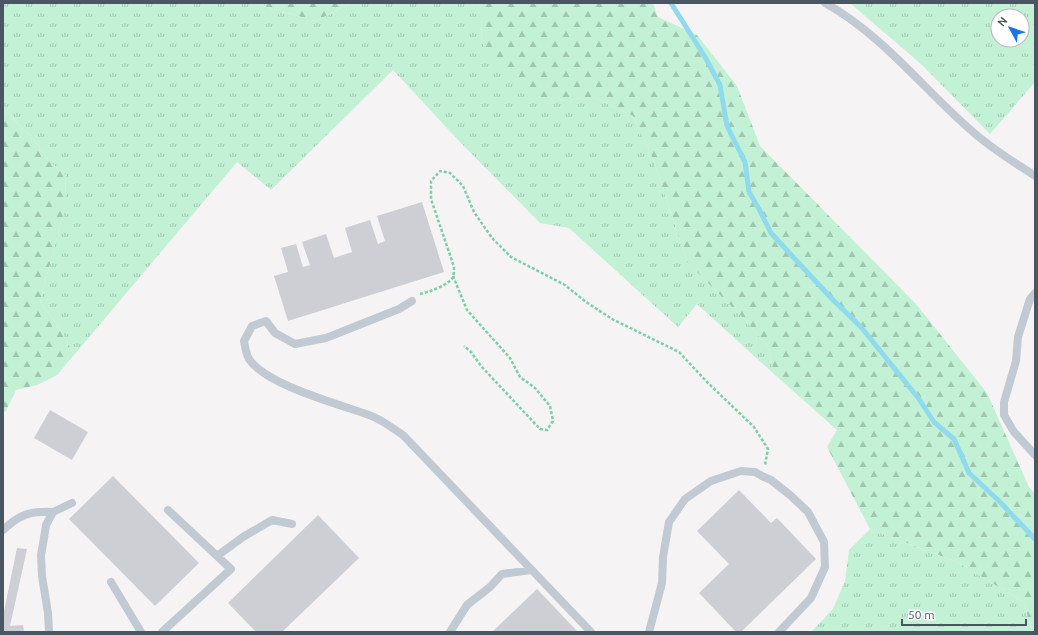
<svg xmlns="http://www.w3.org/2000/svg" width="1038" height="635" viewBox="0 0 1038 635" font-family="Ubuntu,sans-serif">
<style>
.grass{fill:url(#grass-tufts);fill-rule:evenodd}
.forest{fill:url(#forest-firs)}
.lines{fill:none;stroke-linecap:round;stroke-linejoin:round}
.stream{stroke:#90daee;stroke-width:5}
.building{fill:#cdcfd5}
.path{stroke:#7ad0a6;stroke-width:2.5;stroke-dasharray:3 2;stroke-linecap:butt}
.lane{stroke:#c1cad2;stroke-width:8}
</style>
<defs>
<pattern id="grass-tufts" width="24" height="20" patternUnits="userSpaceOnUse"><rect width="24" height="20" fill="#c3f1d5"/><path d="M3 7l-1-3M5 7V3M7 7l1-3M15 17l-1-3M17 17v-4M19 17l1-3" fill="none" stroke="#a0c6b0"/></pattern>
<pattern id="forest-firs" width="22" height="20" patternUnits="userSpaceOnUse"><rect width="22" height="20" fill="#c3f1d5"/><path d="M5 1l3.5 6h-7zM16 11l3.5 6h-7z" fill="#a0c6b0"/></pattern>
</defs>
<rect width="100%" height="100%" fill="#f5f3f3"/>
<path class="grass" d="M3,3H259L263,6L316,21L351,3H479L481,9L482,43L547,102L593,97L633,116L653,159L687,262L746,321L769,348L774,374L697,304L678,327L569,228L540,223L460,142L393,70L271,190L237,162L74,355L60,329L40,302L65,206L66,175L50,162L31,136L3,110Z
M850,3H1035V82L990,134L922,65ZM998,16H1022V40H998Z
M870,529L957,562L1024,602L1032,632H811L833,609L845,581L849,550Z"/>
<path class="forest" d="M259,3H351L316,21L263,6Z
M479,3H653L658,17L697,35L737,86L760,146L916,304L987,393L1029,487L1035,494V632H1032L1024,602L957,562L870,529L827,447L837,430L774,374L769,348L746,321L687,262L653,159L633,116L593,97L547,102L502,72L482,43L481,9Z
M3,110L31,136L50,162L66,175L65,206L40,302L60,329L74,355L57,375L37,385L16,390L6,411L3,412Z"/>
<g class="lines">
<path class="stream" d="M671,3L705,57L720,85L727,126L745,162L749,192L759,209L771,233L832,299L861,327L919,399L934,422L954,439L969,473L998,500L1035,539"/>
</g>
<path class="building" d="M422,202L444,272L288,321L274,276L288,272L281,248L296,244L303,267L310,265L302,242L326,234L334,258L352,252L345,228L370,220L378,244L385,241L377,216Z
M50,410L88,432L72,460L34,438Z
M113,476L199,563L155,606L69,519Z
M739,490L771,523L777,518L816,559L741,632H736L699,593L729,564L697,531Z
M318,515L359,558L282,632H256L228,603Z
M17,548L27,549L10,626L23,625L24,632H3V616Z
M537,589L578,632H492Z"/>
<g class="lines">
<path class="path" d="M453,276L467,310L510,358L520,377L535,388L550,406L553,421L547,430L540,429L481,366L471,352L464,346
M420,294C429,292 449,285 453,277C454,274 454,269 454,267L431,199V181L440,171L450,173L463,186L474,212L492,238L511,257L565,285L586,302L612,319L679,352L707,382L754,427L768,449L765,465"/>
<path class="lane" d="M825,3C883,35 924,90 973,132C992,149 1014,162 1035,176
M1035,293L1030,299L1018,337L1016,361L1004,402V415L1014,432L1035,455
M412,301L399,309L326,338L295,344L275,333L266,321L252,326L244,341C245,346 246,354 249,359C266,385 339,404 369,415C381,419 392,428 403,435L591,632
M3,530C20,514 30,511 53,512
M217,556L243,537L272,520L292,524
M111,582L141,632
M49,632L48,613L42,576L41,555L44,538L46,525L53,512L72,503
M162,632L231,569L168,510
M450,632L467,605L490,587L502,574L531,570
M649,632L662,583L663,557L669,522L685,499L711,481L741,471L755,472L762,476L771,480L790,495L808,512L824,542L825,567L811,598L779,632"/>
</g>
<rect width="1038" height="635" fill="none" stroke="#4a5661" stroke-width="8"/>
<g transform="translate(1010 28) rotate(310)"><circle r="19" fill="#ffffff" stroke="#b7bbc0"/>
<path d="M0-3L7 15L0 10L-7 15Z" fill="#1a73e8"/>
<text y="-6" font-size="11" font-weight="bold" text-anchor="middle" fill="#4a5661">N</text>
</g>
<path d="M902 619v6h124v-6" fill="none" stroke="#4a5661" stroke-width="2"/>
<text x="908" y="619" font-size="12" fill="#4a5661" stroke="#ffffff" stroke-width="3" paint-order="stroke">50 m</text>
</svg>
